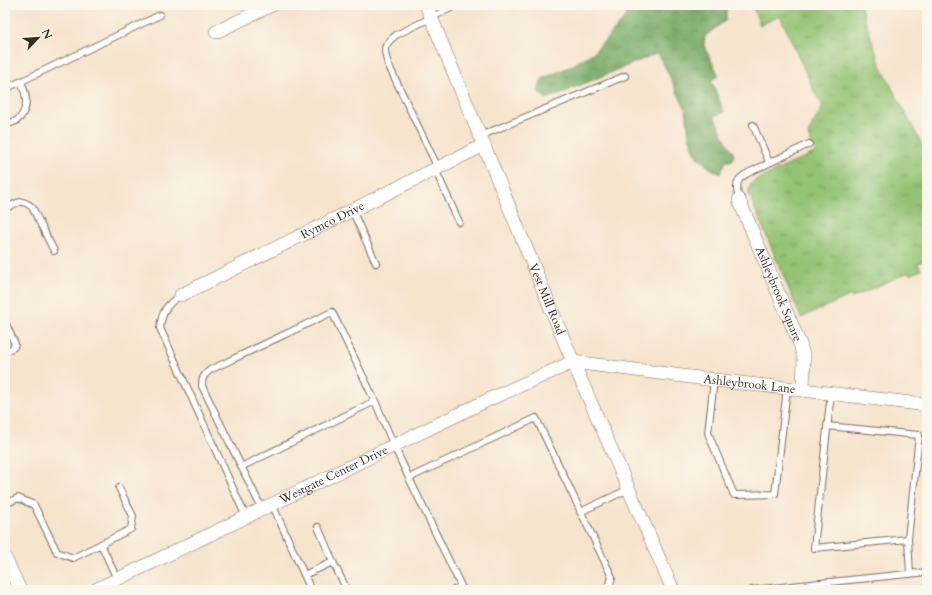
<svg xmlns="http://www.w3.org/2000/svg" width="932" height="595" viewBox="0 0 932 595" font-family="Cardo,serif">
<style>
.grass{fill:url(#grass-tufts);stroke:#677648}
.forest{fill:url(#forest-crowns);stroke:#586a42}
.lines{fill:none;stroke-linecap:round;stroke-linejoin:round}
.service-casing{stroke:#7c6b5b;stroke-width:8}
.minor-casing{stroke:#7c6b5b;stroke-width:14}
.service{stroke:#fff;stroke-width:6}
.minor{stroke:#fff;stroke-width:13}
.labels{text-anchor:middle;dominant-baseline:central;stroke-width:3.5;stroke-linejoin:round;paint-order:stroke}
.street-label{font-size:12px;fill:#3b2a1e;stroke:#fbf7ec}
</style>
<defs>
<pattern id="grass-tufts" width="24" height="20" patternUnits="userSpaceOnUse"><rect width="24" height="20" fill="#93c373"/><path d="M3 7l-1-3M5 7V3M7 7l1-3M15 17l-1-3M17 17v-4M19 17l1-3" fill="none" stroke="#799f5e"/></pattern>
<pattern id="forest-crowns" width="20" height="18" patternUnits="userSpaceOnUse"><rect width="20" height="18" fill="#76a965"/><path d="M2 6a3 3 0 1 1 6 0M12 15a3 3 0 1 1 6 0" fill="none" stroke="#628a53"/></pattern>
</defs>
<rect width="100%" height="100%" fill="#fbf7ec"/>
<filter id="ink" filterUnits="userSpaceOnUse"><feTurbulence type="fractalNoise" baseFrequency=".025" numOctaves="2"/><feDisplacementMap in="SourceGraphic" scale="8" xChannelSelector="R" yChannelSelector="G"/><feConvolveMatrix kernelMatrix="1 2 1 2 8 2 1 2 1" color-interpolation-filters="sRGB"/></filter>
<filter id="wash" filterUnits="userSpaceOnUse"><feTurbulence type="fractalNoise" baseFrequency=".012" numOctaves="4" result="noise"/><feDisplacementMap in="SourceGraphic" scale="16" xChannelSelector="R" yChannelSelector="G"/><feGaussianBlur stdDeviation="0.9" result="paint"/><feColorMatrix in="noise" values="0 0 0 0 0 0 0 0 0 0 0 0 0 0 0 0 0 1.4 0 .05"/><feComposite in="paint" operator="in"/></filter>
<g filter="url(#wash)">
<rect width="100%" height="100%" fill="#f6e4cd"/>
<path class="grass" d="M760,5H860L880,64L893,90L927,154V263L925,260L918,263L921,270L910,275L909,272L852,298L851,295L801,318L748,192L751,184L754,181L816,152L808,136C811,124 818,117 823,106L815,93L780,16L760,25L753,8Z"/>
<path class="forest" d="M631,5H736L726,10V20L705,36L704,46L719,76L711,80L724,112L714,116L726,141L734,154L732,161H726L720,174L710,168L697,157L689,136L686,110L658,53L547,99L538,92L542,79L571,66L593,53L622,22Z"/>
</g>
<g filter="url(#ink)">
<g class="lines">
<defs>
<path id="service" d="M5,89L160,15
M5,123C18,125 26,113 26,100C26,94 23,87 21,81
M753,125L769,162
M480,136L625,76
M438,168L388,64C383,48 383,46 396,35L457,5
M435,169L459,222
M739,200C738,194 735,186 739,180C741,177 745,175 748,173L809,144
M5,209C16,203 21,198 32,207L54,251
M352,210L376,263
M181,295C167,304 162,311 160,328L246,517
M5,322L15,344L14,347L5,352
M714,380L708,433L734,495L775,494L787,388
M831,393L814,548L908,539
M827,426L919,435L908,539L910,574
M241,467L375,401
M409,478L463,590
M5,504L18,498L34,505L57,552L73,558L131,529L133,516L119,488
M272,504L311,590
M262,509L202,386C202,378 203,376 210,370L332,312L375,401L394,446L409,478L536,418L612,577L608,590
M580,512L629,489
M318,527L333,562
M101,544L117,579
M304,575L333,562L347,590
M454,590L461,586
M752,590L927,572"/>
<g id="minor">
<path id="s1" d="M426,5L573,362L673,590"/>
<path d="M216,32L272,5"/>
<path id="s2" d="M739,200L800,344L804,359L803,390"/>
<path id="s3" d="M181,295L484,145"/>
<path id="s4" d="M573,362L714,380L803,390L927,405"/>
<path d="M5,558L20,590"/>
<path id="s5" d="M95,590L490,399L573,362"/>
</g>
</defs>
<use href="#service" class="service-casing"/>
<use href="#minor" class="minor-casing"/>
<use href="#service" class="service"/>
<use href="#minor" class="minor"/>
</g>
</g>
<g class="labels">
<g class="street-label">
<text stroke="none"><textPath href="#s3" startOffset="169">Rymco Drive</textPath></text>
<text stroke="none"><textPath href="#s2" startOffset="102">Ashleybrook Square</textPath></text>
<text stroke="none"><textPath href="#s1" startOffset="318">Vest Mill Road</textPath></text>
<text stroke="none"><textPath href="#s4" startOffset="178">Ashleybrook Lane</textPath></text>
<text stroke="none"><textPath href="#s5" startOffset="265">Westgate Center Drive</textPath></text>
</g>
</g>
<rect width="932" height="595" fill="none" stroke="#fbf7ec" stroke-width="20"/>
<g transform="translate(38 38) rotate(65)" stroke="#fbf7ec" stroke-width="3" paint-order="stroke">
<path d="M0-3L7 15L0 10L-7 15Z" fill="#3b2a1e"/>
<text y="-6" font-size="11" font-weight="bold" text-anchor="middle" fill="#3b2a1e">N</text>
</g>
</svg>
